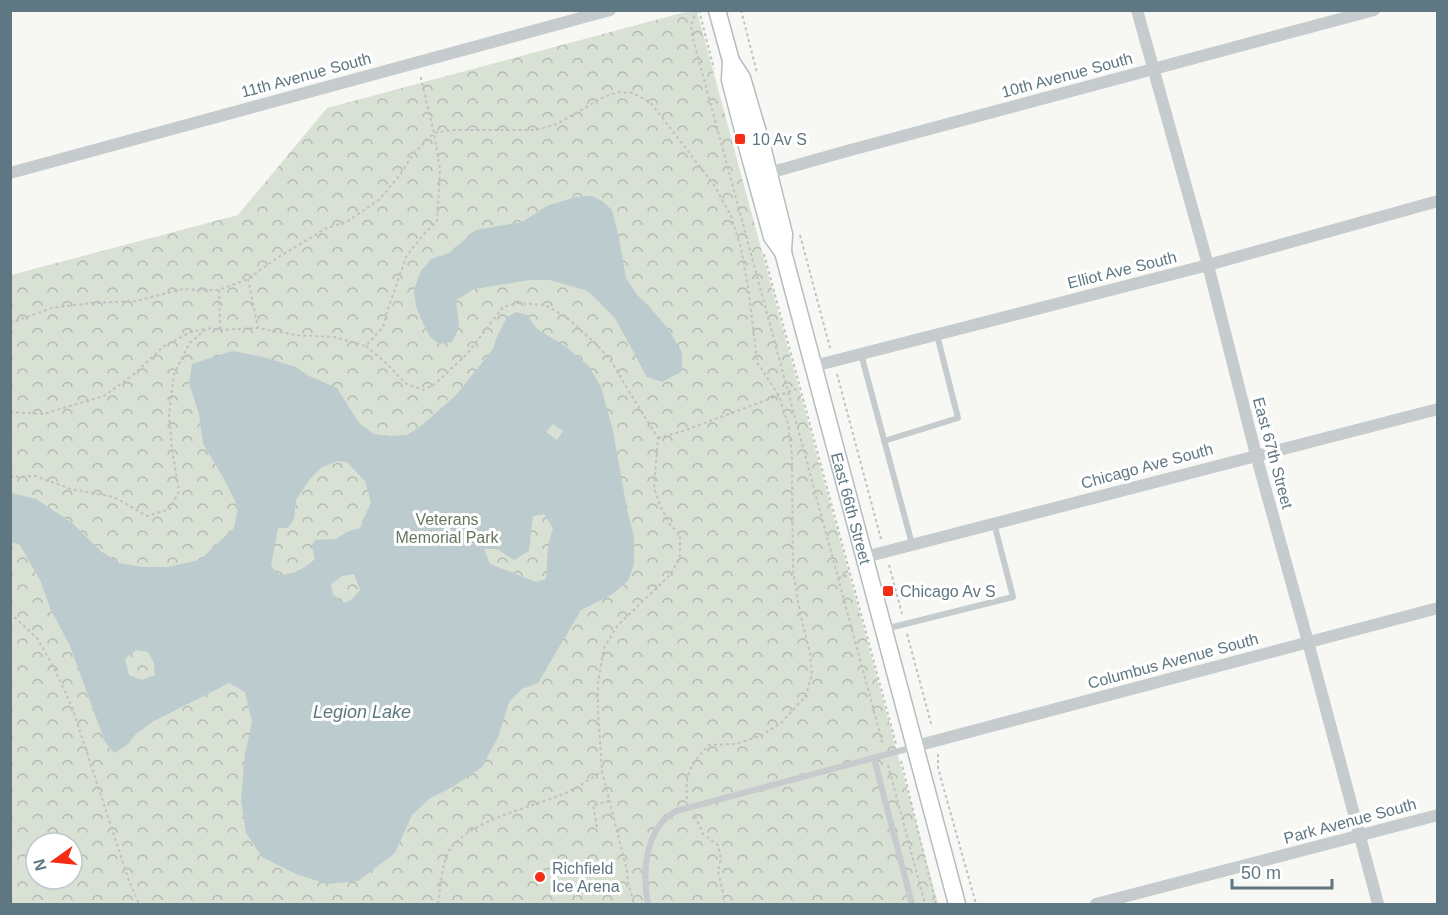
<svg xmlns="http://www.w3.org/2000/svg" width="1448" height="915" viewBox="0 0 1448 915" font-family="Helvetica,sans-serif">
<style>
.park{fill:url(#park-crowns);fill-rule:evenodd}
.water{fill:#bccbce;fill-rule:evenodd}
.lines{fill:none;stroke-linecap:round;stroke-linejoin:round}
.secondary-casing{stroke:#b6bdc1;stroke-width:19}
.path{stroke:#bfc2c4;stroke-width:2;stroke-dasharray:3 3;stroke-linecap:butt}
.service{stroke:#c6cbce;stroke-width:6}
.minor{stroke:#c6cbce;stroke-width:12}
.secondary{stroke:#fff;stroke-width:16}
.poi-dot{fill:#f52d15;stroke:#fff;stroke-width:2}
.labels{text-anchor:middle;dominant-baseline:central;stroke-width:6;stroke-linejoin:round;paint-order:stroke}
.street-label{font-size:16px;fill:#5f7782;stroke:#fff}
.poi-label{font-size:16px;fill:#5f7782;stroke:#fff;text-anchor:start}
.park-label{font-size:16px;fill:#66795e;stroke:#fff}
.water-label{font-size:18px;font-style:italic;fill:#5a787d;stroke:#fff}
</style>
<defs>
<pattern id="park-crowns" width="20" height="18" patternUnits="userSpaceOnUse" patternTransform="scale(1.5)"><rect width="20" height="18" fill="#d9e0d4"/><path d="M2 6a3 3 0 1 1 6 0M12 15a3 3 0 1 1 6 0" fill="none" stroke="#b3bab1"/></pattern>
</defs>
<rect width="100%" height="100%" fill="#f7f7f3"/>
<path class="park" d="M689,11H697L938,904H11V275L238,215L327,108ZM36,843H72V879H36Z"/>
<path class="water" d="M592,196L602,201L612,210L619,238L626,278L637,295L648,305L669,330L682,352V371L662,382L647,377L615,318L588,291L550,280H530L474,289L456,300L459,328L452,342L439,344L430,337L424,325L416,307L414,289L421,271L431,259L449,253L476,230L522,222L547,206L576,197Z
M516,312L527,315L537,329L565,346L588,365L601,387L613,431L627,509L634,537V564L628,581L611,595L581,610L538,683L522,689L509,702L498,737L482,767L454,786L429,799L412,815L395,853L358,881L327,884L296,874L262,857L246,833L241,800L245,754L252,722L245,692L229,683L152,722L136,734L127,745L114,753L105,742L70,646L50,608L41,582L20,545L11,542V493L36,499L71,522L102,552L119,563L142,567H167L200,560L234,528L238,507L223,477L203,444L199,414L189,383L192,364L232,351L263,357L296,367L309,376L337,388L359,423L374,434L391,436L407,435L421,426L457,394L493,349L496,339L507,317ZM553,424L563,431L557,440L546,432ZM338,461L347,462L365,481L371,502L360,528L347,532L336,539L315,540L312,545L315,559C304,569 294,574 280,575L271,566L278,528H288L294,519L296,500L310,479L322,467ZM544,514L553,528L548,546L546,579L536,582L490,564L484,549H497L514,560L529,551L533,516ZM354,574L360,590L352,599L345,603L333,595L331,584L342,576ZM136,650L148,652L154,663L155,675L142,680L129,675L125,659Z"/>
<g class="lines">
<defs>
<g id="secondary">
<path d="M717,10L731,61L730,80L748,150L772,237L783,252"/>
<path id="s1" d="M731,61L742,78L762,146L784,234L783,252L957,904"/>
</g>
</defs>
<use href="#secondary" class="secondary-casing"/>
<path class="path" d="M697,10L692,22L691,31L883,745
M699,10L714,69
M741,10L757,73
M800,235L830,348
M764,254L896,744
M248,279L258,328
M219,290L220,329
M10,323L52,308L92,303L136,301L183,289L199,290H219L248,279L274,260L325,229L348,221L380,199L399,176L414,153L434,133L452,130H536L557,124L604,97L618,92L633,93L651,103L714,185L731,216L741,248L749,293L757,362L779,396L788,424L792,455L793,570L800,613L810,653L812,675L805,697L781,723L762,735L736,744L709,745C691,764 685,771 687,799
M366,346L387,364L405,383L423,390L435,384L467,354L503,307L517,303L545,305L566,317L595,343L611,361L630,393L658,438L654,488L661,508L671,526L680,534V556L671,574L617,626L604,648L598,682V712L602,771L627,871L628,882L634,904
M837,374L881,539
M10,412L43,414L104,396L133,375L164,346L191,332L204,329
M658,438L683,431L788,392L800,388
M10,477L35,476L71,489L114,497L147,516L170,509L179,491L172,450L169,414L174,374L189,344L207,328L220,330L258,328L296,335L334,337L366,346L383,327L387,312L406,257L422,236L437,221L440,170L434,133L420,74
M889,565L902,614
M838,578L849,575
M10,613L37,638L54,668L72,707L128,878L139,904
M907,634L932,727
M938,754V768L976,904
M901,761L936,904
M888,765L925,904
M695,816L703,834L718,845L721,859L718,871L725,902
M597,827L593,805L609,801
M438,904C440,891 442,862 449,851C468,821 526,809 558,796C574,790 588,781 602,771"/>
<path class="service" d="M861,354L912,544
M884,441L958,418L937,335
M885,629L1013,597L994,523
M874,758L912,904
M648,904C643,878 644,844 662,822C665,818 672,814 676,811L914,747"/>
<path class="minor" d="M1137,10L1208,265L1256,455L1308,642L1378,904
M10,173L610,10
M769,173L847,151L1374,10
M814,366L1208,265L1438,201
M865,557L1438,409
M916,746L1438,608
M1096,904L1438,815"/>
<use href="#secondary" class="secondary"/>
</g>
<g class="poi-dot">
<rect x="734" y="133" width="12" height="12" rx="3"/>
<rect x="882" y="585" width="12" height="12" rx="3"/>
<circle cx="540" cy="877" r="6"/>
</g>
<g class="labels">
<g class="street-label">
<text transform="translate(306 75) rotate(-15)">11th Avenue South</text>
<text transform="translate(1067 75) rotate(-15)">10th Avenue South</text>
<text transform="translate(1122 270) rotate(-14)">Elliot Ave South</text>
<text transform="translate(1273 453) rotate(75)">East 67th Street</text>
<text transform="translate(1147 466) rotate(-15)">Chicago Ave South</text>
<text stroke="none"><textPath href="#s1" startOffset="465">East 66th Street</textPath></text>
<text transform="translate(1173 661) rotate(-15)">Columbus Avenue South</text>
<text transform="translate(1350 821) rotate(-15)">Park Avenue South</text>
</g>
<g class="poi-label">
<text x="752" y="139">10 Av S</text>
<text x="900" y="591">Chicago Av S</text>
<text x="552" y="868">Richfield<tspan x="552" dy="18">Ice Arena</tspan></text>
</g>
<g class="park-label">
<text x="447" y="519">Veterans<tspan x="447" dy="18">Memorial Park</tspan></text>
</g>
<g class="water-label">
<text x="362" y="712">Legion Lake</text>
</g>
</g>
<rect width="1448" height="915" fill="none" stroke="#5f7782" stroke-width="24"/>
<g transform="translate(54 861) rotate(255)"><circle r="28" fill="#ffffff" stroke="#bfc9cd" stroke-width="1.5"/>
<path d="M0-4.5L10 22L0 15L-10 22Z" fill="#f52d15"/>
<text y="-9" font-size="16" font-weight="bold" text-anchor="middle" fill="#5f7782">N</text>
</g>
<path d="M1232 879v9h100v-9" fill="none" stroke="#5f7782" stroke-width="3"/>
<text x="1241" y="879" font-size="18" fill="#5f7782" stroke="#ffffff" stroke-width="4.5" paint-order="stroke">50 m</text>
</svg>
